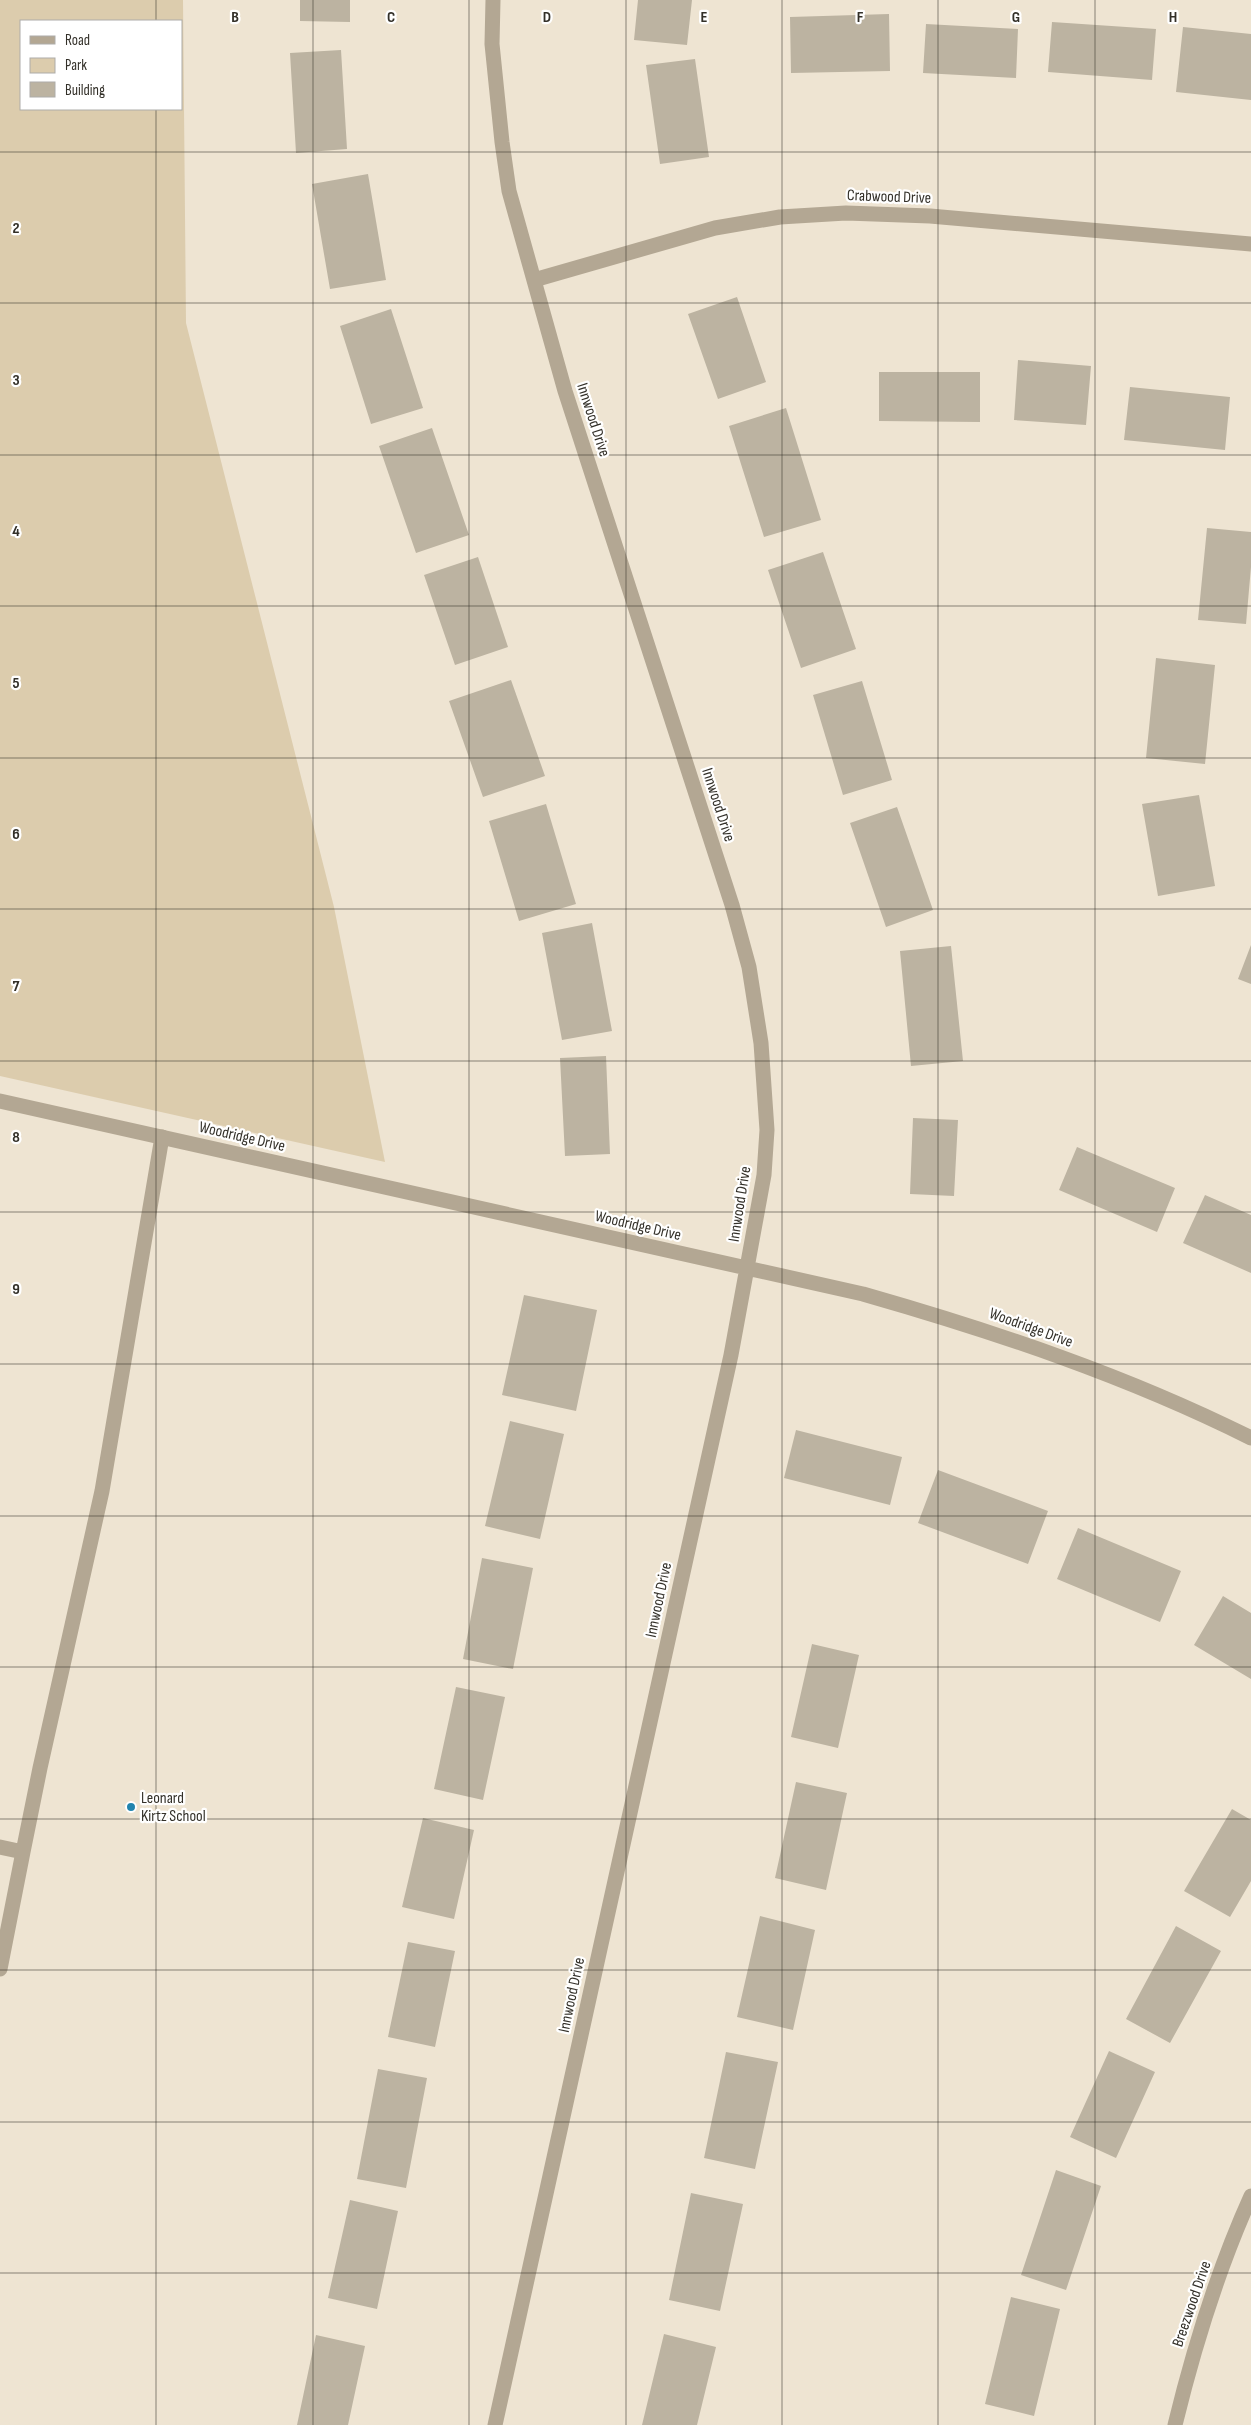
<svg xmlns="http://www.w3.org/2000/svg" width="1251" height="2425" viewBox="0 0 1251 2425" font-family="'Sofia Sans Condensed',sans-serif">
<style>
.green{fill:#dcccad;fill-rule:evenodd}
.building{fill:#bcb3a1}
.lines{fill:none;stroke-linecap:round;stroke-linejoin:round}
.lane{stroke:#b3a793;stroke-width:15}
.street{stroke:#b3a793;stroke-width:15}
.grid{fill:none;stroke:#333029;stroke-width:1;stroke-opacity:0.55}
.poi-dot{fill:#2184ae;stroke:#fff;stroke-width:2}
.labels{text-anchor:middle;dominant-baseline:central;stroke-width:4.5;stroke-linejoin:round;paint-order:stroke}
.street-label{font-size:16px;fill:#333029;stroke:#fff}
.poi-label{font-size:16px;fill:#333029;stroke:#fff;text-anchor:start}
.grid-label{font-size:16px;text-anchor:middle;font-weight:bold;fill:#333029;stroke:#fff;stroke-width:4.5;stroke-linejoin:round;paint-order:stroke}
</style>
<rect width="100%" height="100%" fill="#eee4d2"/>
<path class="green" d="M0,0H183L186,323L334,907L385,1162L0,1076ZM21,21H181V109H21Z"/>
<path class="building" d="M300,0H350V22L300,21Z
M638,0H692L687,45L634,40Z
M889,14L890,71L791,73L790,17Z
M1052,22L1156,29L1152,80L1048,72Z
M926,24L1018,29L1016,78L923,73Z
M1183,27L1251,34V100L1176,92Z
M341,50L347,149L296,153L290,53Z
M695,59L709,157L660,164L646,65Z
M368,174L386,280L330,289L312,184Z
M737,297L766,382L718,399L688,314Z
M391,309L423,408L371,424L340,326Z
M1018,360L1091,366L1086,425L1014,420Z
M879,372H980V422L879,421Z
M1130,387L1230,397L1225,450L1124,440Z
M786,408L821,520L764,537L729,426Z
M432,428L469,535L416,553L379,446Z
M1207,528L1251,532V567L1246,624L1198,620Z
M823,552L856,649L801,668L768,570Z
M478,557L508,647L455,665L424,575Z
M1156,658L1215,665L1205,764L1146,758Z
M511,680L545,776L483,797L449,701Z
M862,681L892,780L843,795L813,695Z
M1199,795L1215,886L1158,896L1142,804Z
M546,804L576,904L519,921L489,821Z
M897,807L933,910L886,927L850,823Z
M592,923L612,1031L562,1040L542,933Z
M1251,945V984L1238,979Z
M951,946L963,1061L911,1066L900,951Z
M606,1056L610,1154L565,1156L560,1058Z
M913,1118L958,1120L954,1196L910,1194Z
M1077,1147L1175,1188L1157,1232L1059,1190Z
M1205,1195L1251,1215V1273L1183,1243Z
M524,1295L597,1310L576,1411L502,1395Z
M510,1421L564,1434L540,1539L485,1526Z
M796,1430L902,1457L890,1505L784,1478Z
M938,1470L1048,1511L1028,1564L918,1523Z
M1078,1528L1181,1571L1160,1622L1057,1579Z
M482,1558L533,1568L513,1669L463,1659Z
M1223,1596L1251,1613V1679L1194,1645Z
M812,1644L859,1655L838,1748L791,1737Z
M456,1687L505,1697L483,1800L434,1789Z
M796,1782L847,1793L826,1890L775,1878Z
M1232,1809L1251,1820V1881L1230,1917L1184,1891Z
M423,1818L474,1830L454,1919L402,1907Z
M760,1916L815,1930L793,2030L737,2017Z
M1176,1926L1221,1951L1170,2043L1126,2019Z
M408,1942L455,1951L435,2047L388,2037Z
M1109,2051L1155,2072L1116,2158L1070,2137Z
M726,2052L778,2062L755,2169L704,2158Z
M378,2069L427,2078L406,2188L357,2179Z
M1056,2170L1101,2186L1066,2290L1021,2275Z
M691,2193L743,2204L720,2311L669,2300Z
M350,2200L398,2211L377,2309L328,2298Z
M1011,2297L1060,2309L1034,2416L985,2404Z
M664,2334L716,2347L697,2425H642Z
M316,2335L365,2346L348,2425H297Z"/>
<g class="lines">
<path class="lane" d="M0,1847L23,1852L40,1768L102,1491L162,1137
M0,1969L23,1852"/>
<path class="street" d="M493,0L492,44L502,142L509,191L565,391L732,905L749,967L761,1043L767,1130L764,1175L731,1355L495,2425
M534,280L715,228L780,217L846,213L930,216L1251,244
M0,1101L863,1294C996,1332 1127,1376 1251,1438
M1175,2425C1194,2347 1218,2269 1251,2196"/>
</g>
<path class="grid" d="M156,0V21M313,0V2425M469,0V2425M626,0V2425M782,0V2425M938,0V2425M1095,0V2425M156,109V2425M0,152H1251M0,303H1251M0,455H1251M0,606H1251M0,758H1251M0,909H1251M0,1061H1251M0,1212H1251M0,1364H1251M0,1516H1251M0,1667H1251M0,1819H1251M0,1970H1251M0,2122H1251M0,2273H1251"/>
<circle class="poi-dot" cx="131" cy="1807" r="5"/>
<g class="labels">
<g class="street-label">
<text transform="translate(889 197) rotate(2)">Crabwood Drive</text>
<text transform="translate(593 420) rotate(72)">Innwood Drive</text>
<text transform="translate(718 805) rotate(72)">Innwood Drive</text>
<text transform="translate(242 1137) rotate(13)">Woodridge Drive</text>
<text transform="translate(740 1204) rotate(-81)">Innwood Drive</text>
<text transform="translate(638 1226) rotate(13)">Woodridge Drive</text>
<text transform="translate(1031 1328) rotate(20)">Woodridge Drive</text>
<text transform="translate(659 1600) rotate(-78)">Innwood Drive</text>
<text transform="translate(572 1995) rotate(-78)">Innwood Drive</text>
<text transform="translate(1192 2304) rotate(-71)">Breezwood Drive</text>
</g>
<g class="poi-label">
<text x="141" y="1798">Leonard<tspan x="141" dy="18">Kirtz School</tspan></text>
</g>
</g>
<g class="grid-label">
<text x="235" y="22">B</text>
<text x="391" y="22">C</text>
<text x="547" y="22">D</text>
<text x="704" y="22">E</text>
<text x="860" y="22">F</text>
<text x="1016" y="22">G</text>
<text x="1173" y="22">H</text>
<text x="16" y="233">2</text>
<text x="16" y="385">3</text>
<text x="16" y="536">4</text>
<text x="16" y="688">5</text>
<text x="16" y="839">6</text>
<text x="16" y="991">7</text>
<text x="16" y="1142">8</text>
<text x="16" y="1294">9</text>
</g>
<rect x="20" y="20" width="162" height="90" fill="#ffffff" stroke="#adaca9"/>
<rect x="30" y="36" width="25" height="8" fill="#b3a793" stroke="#adaca9"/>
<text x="65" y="45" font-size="15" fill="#333029">Road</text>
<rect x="30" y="58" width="25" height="15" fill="#dcccad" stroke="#adaca9"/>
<text x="65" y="70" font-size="15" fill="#333029">Park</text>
<rect x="30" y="82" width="25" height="15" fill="#bcb3a1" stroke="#adaca9"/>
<text x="65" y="95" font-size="15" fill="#333029">Building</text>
</svg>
